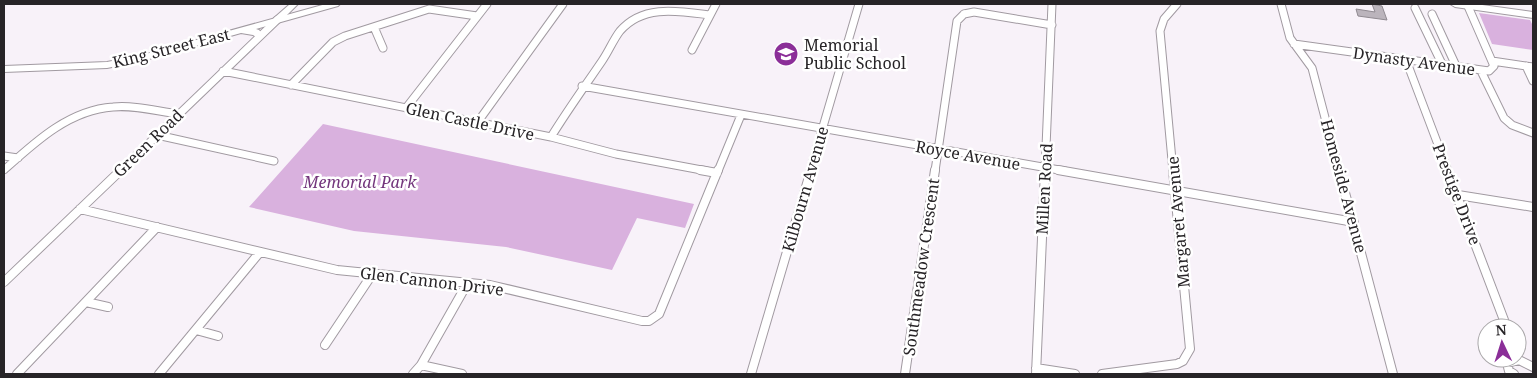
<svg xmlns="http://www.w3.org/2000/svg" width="1537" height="378" viewBox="0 0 1537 378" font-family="'Noto Serif',serif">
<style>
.green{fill:#d9b1de}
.building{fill:#bbb4bc;stroke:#908a91}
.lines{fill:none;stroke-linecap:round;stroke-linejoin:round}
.minor-far1-casing{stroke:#a19aa1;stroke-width:9}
.minor-casing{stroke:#a19aa1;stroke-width:10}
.tertiary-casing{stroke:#a19aa1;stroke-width:2}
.secondary-casing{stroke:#a19aa1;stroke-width:2}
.primary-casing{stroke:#a19aa1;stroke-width:2}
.minor-far1{stroke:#fff;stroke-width:7}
.minor{stroke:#fff;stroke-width:8}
.tertiary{fill:#fff;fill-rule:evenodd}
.secondary{fill:#fff;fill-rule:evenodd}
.primary{fill:#fff;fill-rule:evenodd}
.labels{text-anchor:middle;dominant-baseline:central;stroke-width:5;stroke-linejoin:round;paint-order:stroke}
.poi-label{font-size:16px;fill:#272427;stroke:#fff;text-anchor:start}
.street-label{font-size:16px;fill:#272427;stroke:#fff}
.park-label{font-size:16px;font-style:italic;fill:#73357c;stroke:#fff}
</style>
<rect width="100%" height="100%" fill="#f8f2f9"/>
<path class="green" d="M1479,13L1530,20L1533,26V50L1492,44Z
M323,124L694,204L685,228L637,218L612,270L506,247L354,231L249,207Z"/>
<path class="building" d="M1372,4L1382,6L1387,20L1358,16L1356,9L1375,12Z"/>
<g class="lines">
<defs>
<path id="minor-far1" d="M1281,4L1290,38L1312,68L1339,171
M1415,8L1443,66
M964,14L974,12L1052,25
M1432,14L1457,68
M374,27L383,48
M1294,44L1489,71L1494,66L1467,4
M692,50L716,4
M1406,60L1448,171
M1492,61L1533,67
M1526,66L1533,81
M223,71L551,137L616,154L707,171
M1481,71L1504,118L1512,125L1533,133
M291,85L333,42L345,36L429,9L477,16
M582,86L1065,171
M406,108L487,4
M477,123L563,4
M157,135L274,161
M551,137C567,111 585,86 602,61C609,51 613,40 620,31C643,4 679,11 710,15
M4,156L18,158
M4,170C35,142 69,110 113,107C135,105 156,111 178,114
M120,171L277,20
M718,171L741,115
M810,171L859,4
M935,171L957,21L964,14
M1045,171L1052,4
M1173,171L1160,31L1164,19L1177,4"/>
<path id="minor" d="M700,170L717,173
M1058,170L1354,222
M1339,170L1393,374
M1447,170L1507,328
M1458,195L1533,207
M80,209L337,270L490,285L642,321H649L659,314L718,170
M4,282L121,170
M86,302L108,307
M196,330L218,336
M325,345L373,273
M421,365L462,374
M1036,368L1075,374
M17,374L157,227
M159,374L260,252
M413,374L421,365L467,284
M751,374L811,170
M905,374L935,170
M1036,374L1045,170
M1102,374L1177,364L1183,361L1190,349L1173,170
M1514,374L1509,371L1507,363L1519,360L1533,367"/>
<path id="tertiary" d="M290,4H298L280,22H274V18Z"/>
<path id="secondary" d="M326,4H340L338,6L256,29L259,30L264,36L259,39L253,35L241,33L142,61L107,68L4,72V66L107,62L142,55Z"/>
<path id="primary" d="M1450,4H1475L1533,12V18L1455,7Z"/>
</defs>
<use href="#minor-far1" class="minor-far1-casing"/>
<use href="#minor" class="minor-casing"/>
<use href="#tertiary" class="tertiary-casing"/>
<use href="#secondary" class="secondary-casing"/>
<use href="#primary" class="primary-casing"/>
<use href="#minor-far1" class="minor-far1"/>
<use href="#minor" class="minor"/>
<use href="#tertiary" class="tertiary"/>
<use href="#secondary" class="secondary"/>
<use href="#primary" class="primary"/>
</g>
<defs>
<symbol id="school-disc" viewBox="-11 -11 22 22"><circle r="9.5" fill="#8b2e98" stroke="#fff"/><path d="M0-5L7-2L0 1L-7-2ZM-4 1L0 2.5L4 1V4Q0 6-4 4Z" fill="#fff"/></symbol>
</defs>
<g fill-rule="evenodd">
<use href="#school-disc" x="772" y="40" width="28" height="28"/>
</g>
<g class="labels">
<g class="poi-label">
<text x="804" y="45">Memorial<tspan x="804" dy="18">Public School</tspan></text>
</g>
<g class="street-label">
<text transform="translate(171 48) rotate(-14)">King Street East</text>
<text transform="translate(1414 61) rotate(8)">Dynasty Avenue</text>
<text transform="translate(470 121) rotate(12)">Glen Castle Drive</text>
<text transform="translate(148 143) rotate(-44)">Green Road</text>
<text transform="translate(968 155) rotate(10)">Royce Avenue</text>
<text transform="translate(1344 186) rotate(75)">Homeside Avenue</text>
<text transform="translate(805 189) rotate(-74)">Kilbourn Avenue</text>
<text transform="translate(1044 189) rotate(-87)">Millen Road</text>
<text transform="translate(1457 194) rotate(69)">Prestige Drive</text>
<text transform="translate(1178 222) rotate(-95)">Margaret Avenue</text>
<text transform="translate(921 267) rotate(-82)">Southmeadow Crescent</text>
<text transform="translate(432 281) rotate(7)">Glen Cannon Drive</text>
</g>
<g class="park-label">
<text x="360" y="182">Memorial Park</text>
</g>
</g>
<rect width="1537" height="378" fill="none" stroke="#272427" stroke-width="10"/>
<g transform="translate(1502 343) rotate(356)"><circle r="24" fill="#ffffff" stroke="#a9a7a9"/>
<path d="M0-4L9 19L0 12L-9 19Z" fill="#8b2e98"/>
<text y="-8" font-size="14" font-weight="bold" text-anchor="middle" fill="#272427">N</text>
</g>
</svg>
